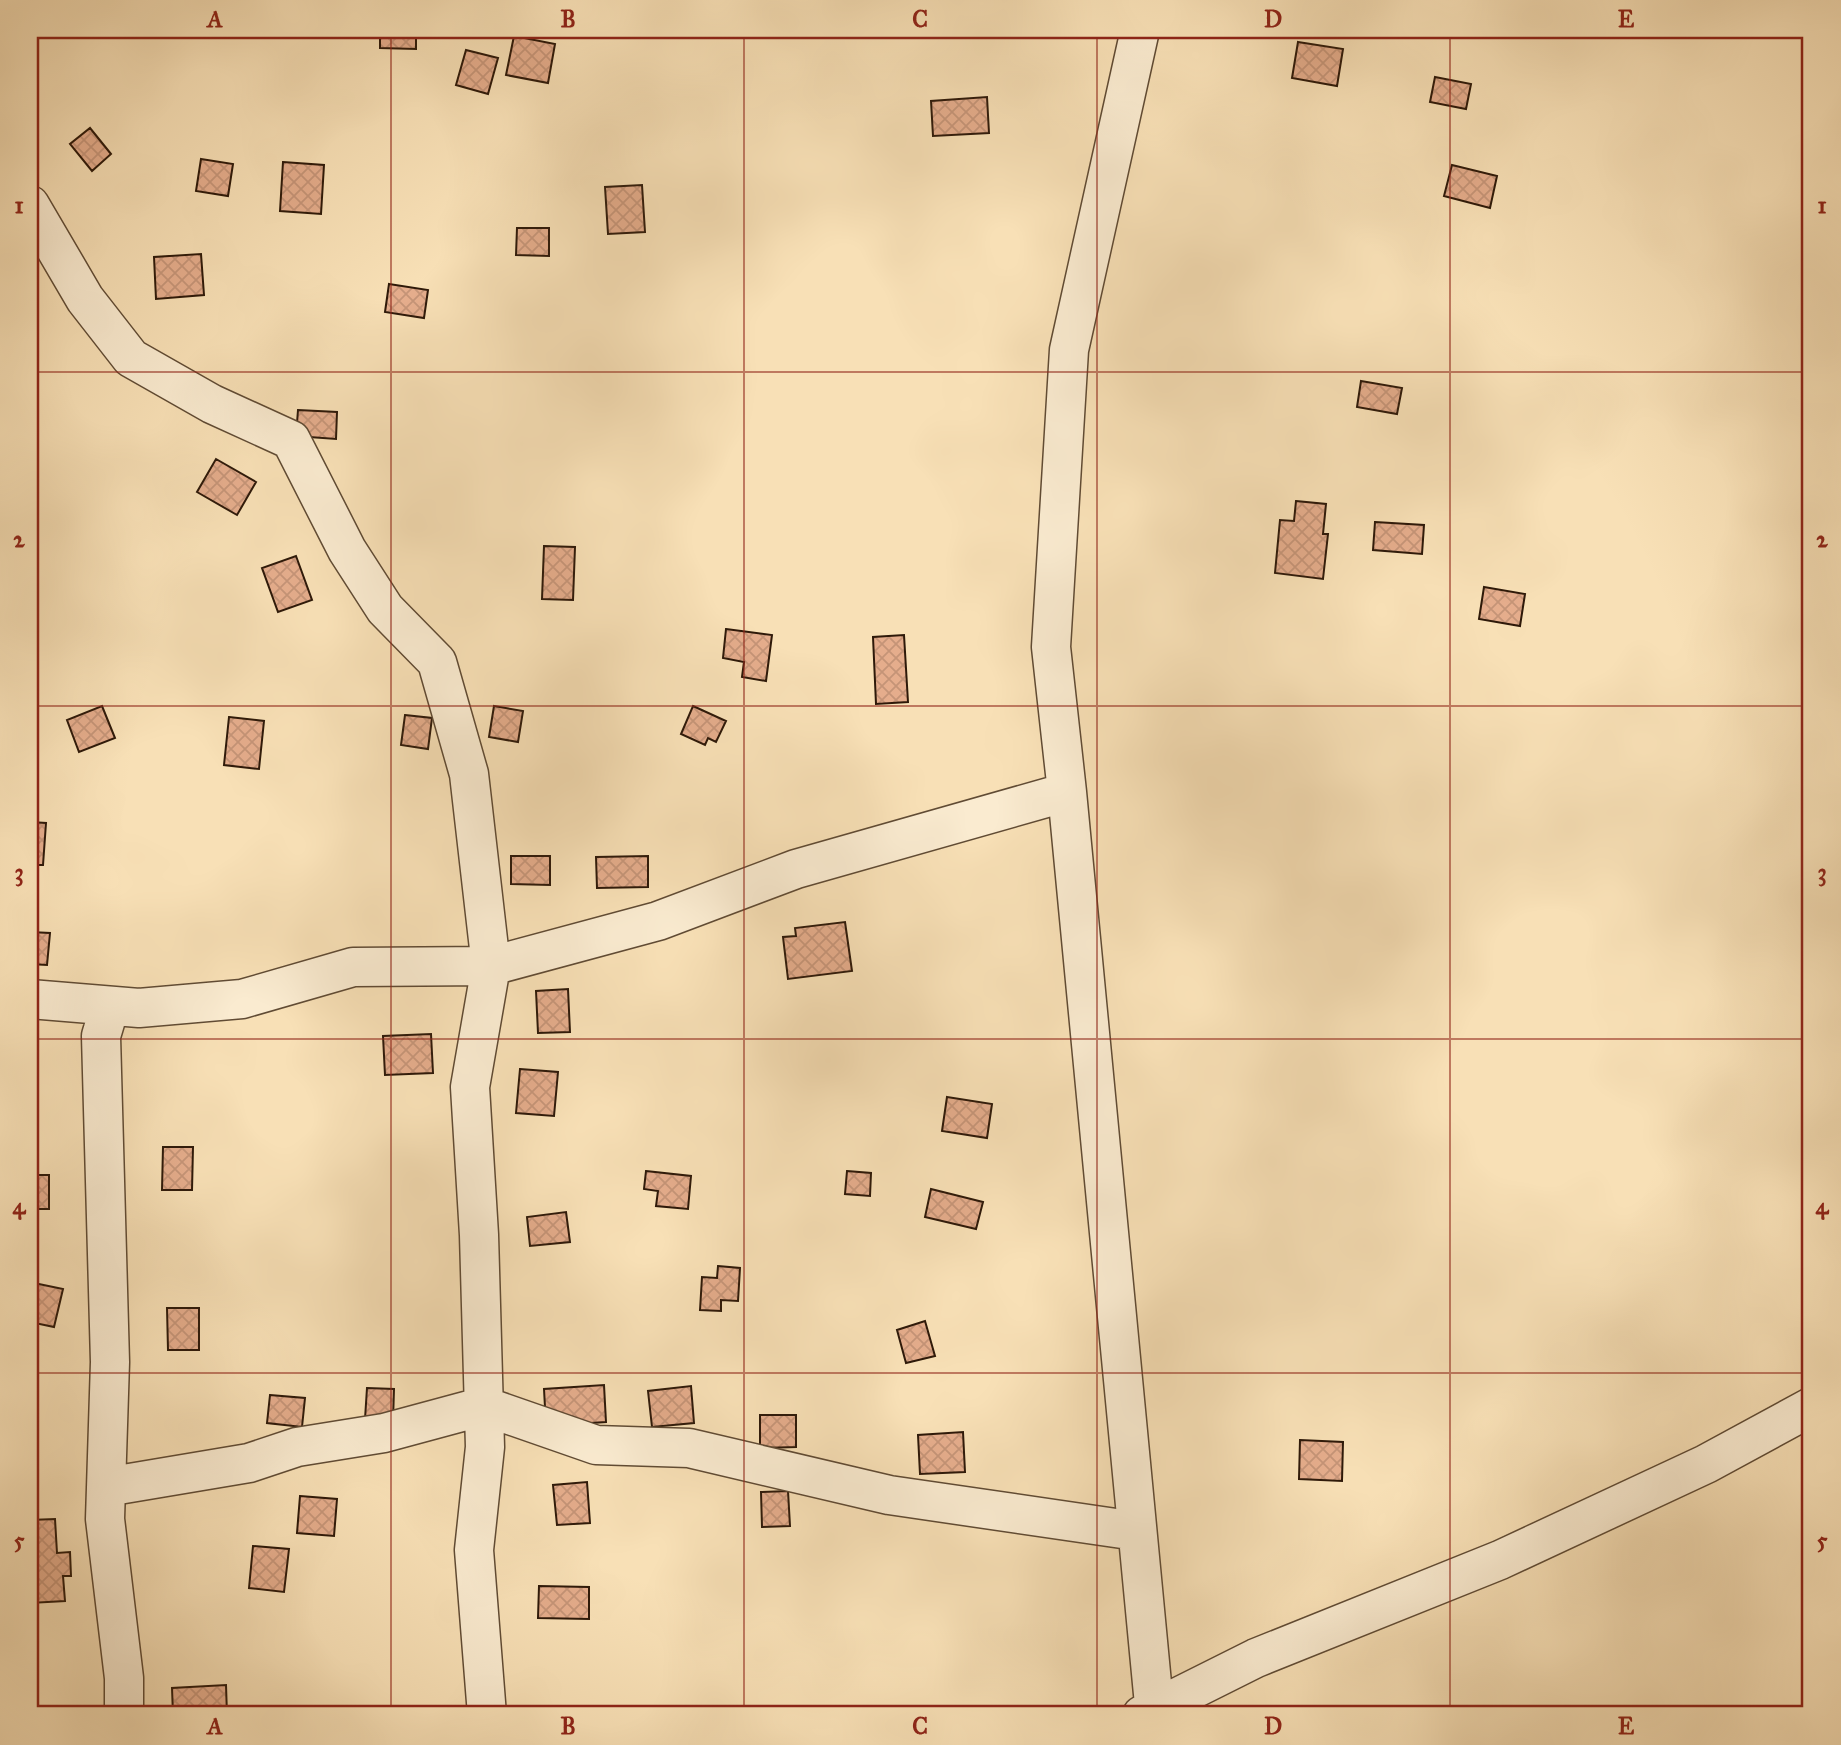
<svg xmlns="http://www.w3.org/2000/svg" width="1841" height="1745" viewBox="0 0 1841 1745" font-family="'IM FELL Great Primer',serif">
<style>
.building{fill:url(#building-cross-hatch);stroke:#2e1909;stroke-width:2}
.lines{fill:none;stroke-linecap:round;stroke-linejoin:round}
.minor-casing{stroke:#604b34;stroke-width:41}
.minor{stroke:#faebd0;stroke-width:38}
.grid{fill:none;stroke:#8f2418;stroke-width:2;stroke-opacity:0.55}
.neatline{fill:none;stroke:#8f2418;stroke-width:2.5}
.grid-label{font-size:23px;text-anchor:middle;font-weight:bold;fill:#8f2418}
</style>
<defs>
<pattern id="building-cross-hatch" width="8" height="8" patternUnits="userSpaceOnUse" patternTransform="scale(1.75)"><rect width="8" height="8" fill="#e5ad8c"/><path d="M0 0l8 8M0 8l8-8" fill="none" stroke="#c59477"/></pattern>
</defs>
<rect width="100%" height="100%" fill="#f8e0b6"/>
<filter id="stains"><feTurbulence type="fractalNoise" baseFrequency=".00286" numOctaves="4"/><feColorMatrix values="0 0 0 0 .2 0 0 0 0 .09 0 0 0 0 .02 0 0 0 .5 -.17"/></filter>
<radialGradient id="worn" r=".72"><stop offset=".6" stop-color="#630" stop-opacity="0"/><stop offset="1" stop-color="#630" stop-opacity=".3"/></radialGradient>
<path class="building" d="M380,30H416V49L380,48Z
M514,36L555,44L548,83L506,75Z
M1298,42L1343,49L1337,86L1292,78Z
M466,50L498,58L488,94L456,85Z
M1435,77L1471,84L1466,109L1430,102Z
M987,97L989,133L933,136L931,101Z
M90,128L111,154L92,171L70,144Z
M201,159L233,164L228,196L196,191Z
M283,162L324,165L321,214L280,211Z
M1452,165L1497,176L1490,208L1444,196Z
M642,185L645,232L608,234L605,187Z
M517,228H549V256L516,255Z
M201,254L204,295L156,299L154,257Z
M389,284L428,290L424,318L385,312Z
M1361,381L1402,388L1397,414L1357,407Z
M298,410L337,412L336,439L296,436Z
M216,459L256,482L237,515L197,492Z
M1296,501L1326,504L1323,534H1328L1323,579L1275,573L1280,520L1294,521Z
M1375,522L1424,525L1422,554L1373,550Z
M544,546L575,547L573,600L542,599Z
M296,556L312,600L278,612L262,568Z
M1484,587L1525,594L1520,626L1479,619Z
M726,629L772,635L766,681L742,677L744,662L723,658Z
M904,635L908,702L876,704L873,637Z
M102,706L115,738L79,752L67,720Z
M494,706L523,711L518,742L489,737Z
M693,706L726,721L716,742L708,738L705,745L681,734Z
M405,715L432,718L428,749L401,745Z
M229,717L264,721L259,769L224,765Z
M30,822L46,823L43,865H30Z
M511,856H550V885L511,884Z
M648,856V887L597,888L596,857Z
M845,922L852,971L788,979L783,937L796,936L795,928Z
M30,932L50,933L47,965L30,964Z
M568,989L570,1032L538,1033L536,991Z
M431,1034L433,1073L385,1075L383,1036Z
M520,1069L558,1072L554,1116L516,1113Z
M947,1097L992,1104L987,1138L942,1131Z
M163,1147H193L192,1190H162Z
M646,1171L691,1176L688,1209L656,1206L658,1191L644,1189Z
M847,1171L871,1173L870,1196L845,1194Z
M30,1175H49V1209H30Z
M931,1189L983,1202L976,1229L925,1217Z
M566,1212L570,1242L530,1246L527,1217Z
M718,1266L740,1268L738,1301L721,1300V1311L700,1310L702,1277L717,1278Z
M34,1283L63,1289L54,1327L30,1322V1300Z
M167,1308H199V1350H168Z
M925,1321L935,1356L906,1363L897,1330Z
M604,1385L606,1422L546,1426L544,1389Z
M691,1386L694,1423L652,1427L648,1391Z
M367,1388L394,1389L393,1421L365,1419Z
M270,1395L305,1398L302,1427L267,1423Z
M760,1415H796V1447L760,1448Z
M963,1432L965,1472L920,1474L918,1435Z
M1300,1440L1343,1442L1342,1481L1299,1479Z
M587,1482L590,1523L557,1525L553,1485Z
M788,1491L790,1526L762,1527L761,1492Z
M300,1496L337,1499L334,1536L297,1533Z
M55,1519L57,1553L70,1552L71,1576H63L65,1601L30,1603V1520Z
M253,1546L289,1549L284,1592L249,1588Z
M539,1586L589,1587V1619L538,1618Z
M226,1685L227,1715H173L172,1688Z"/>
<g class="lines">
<defs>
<path id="minor" d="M1140,30L1069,350L1051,647L1067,792L1155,1715
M30,205L85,299L131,358L212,404L291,440L347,550L385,609L437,662L469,774L491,966L470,1087L479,1235L485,1447L474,1550L487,1715
M30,999L139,1008L242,999L353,967L491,966L658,921L796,869L1067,792
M110,1006L101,1036L110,1362L105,1519L124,1678V1715
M106,1487L249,1463L297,1447L384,1433L484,1406L596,1445L689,1448L889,1495L1136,1531
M1142,1715L1256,1658L1500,1560L1706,1464L1811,1407"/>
</defs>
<use href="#minor" class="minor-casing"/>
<use href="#minor" class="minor"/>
</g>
<path class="grid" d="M391,30V1715M744,30V1715M1097,30V1715M1450,30V1715M30,372H1811M30,706H1811M30,1039H1811M30,1373H1811"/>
<rect width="1841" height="1745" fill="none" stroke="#f8e0b6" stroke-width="77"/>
<rect x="38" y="38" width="1764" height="1668" class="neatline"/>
<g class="grid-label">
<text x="215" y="27">A</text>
<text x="568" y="27">B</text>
<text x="920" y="27">C</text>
<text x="1273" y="27">D</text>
<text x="1626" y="27">E</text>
<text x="19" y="213">1</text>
<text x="1822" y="213">1</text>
<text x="19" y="547">2</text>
<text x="1822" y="547">2</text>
<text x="19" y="880">3</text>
<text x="1822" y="880">3</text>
<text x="19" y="1214">4</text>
<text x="1822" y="1214">4</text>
<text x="19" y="1548">5</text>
<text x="1822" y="1548">5</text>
<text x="215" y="1734">A</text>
<text x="568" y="1734">B</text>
<text x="920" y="1734">C</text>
<text x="1273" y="1734">D</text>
<text x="1626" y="1734">E</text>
</g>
<rect width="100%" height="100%" filter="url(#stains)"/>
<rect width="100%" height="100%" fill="url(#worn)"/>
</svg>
